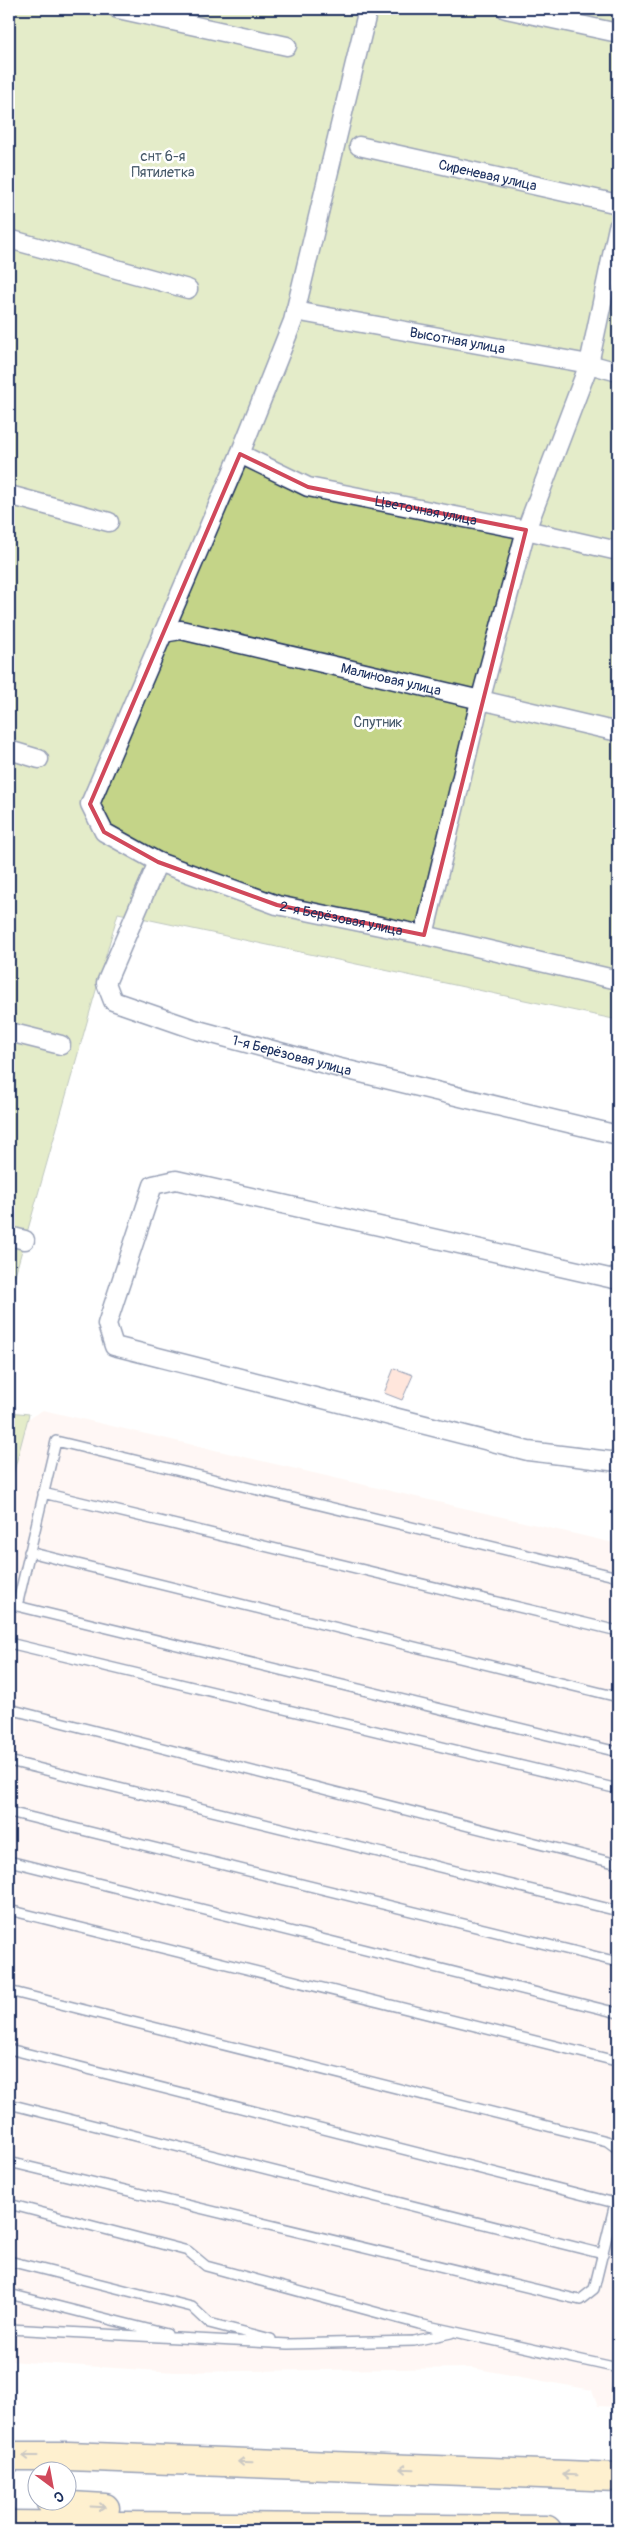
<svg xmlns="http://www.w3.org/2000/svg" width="627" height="2539" viewBox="0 0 627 2539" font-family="Pangolin,sans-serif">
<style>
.built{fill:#ffeee8}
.green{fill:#c4d488;stroke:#708273}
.building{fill:#fec7b1;stroke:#1b2f5e}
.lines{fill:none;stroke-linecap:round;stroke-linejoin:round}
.lane-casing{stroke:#1b2f5e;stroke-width:12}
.street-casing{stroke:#1b2f5e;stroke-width:21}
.primary-casing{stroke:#1b2f5e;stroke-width:31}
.path{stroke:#1b2f5e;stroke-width:3;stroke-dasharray:1 4;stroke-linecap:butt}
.lane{stroke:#fff;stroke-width:9}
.street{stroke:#fff;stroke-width:18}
.primary{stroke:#fcde96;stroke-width:28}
.oneway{stroke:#8c867a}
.marked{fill:none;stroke:#d1495b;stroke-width:4;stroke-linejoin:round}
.labels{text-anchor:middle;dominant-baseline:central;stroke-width:5;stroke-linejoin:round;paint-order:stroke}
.park-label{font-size:14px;fill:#455868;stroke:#fff}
.street-label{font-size:14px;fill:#1b2f5e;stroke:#fff}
</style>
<rect width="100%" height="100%" fill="#fff"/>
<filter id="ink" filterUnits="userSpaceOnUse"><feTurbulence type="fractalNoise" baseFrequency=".02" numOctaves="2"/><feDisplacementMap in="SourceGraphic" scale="10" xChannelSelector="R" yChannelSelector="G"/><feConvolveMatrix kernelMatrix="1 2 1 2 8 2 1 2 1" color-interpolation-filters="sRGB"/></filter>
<g filter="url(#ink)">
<path class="built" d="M43,1410L618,1544V2407L598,2406L592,2390L472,2368L175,2372L9,2361V1470L19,1424Z"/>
<path class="green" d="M9,9H618V1020L118,913L9,1296Z
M9,1412L29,1414L9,1490Z"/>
<path class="building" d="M289,9H312L311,14Z
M394,1368L413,1375L402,1400L384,1393Z
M612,2388H618V2413H612Z"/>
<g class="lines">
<defs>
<path id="lane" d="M43,1493L618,1631
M29,1552L618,1697
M618,1577L56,1441L17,1606L618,1752
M9,1643L618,1789
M9,1709L618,1864
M9,1761L618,1911
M9,1812L618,1962
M9,1861L618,2013
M9,1910L612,2060L618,2058
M9,1991L607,2141L618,2149
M9,2049L615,2203
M9,2104L603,2254
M9,2162L580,2300L594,2289L618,2191
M9,2204L188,2251L206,2266L419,2324L618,2368
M9,2261L192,2307L209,2323L271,2339
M9,2294L167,2334
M9,2329L288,2344L414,2341L451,2333"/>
<g id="street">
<path d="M118,9L287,46"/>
<path id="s1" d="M368,9L293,321L240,454L90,804L104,832L158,862L277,905L424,935L618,980"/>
<path d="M506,9L618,33"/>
<path id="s2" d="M359,146L618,204"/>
<path d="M9,239L188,289"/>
<path id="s3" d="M295,311L589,364L618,372"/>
<path id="s4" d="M240,454L308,487L526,530L618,551"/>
<path d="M9,495L109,522"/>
<path id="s5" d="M163,633L181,630L618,732"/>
<path d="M9,750L39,759"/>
<path id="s6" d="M158,862L106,983L113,1001L194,1029L336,1067L618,1135"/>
<path d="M424,935L480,701L526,530L589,364L618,227"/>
<path d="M9,1032L61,1045"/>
<path d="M9,1236L25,1240"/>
<path d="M618,1280L176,1180L153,1185L107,1324L114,1346L528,1451L618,1462"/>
</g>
<path id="primary" d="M9,2456H68L618,2477
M51,2502L54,2505L105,2508
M9,2525L547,2530"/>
</defs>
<use href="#lane" class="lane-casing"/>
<use href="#street" class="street-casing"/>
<use href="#primary" class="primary-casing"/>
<path class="path" d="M89,9L103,12"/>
<use href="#lane" class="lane"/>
<use href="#street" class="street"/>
<use href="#primary" class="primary"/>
</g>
<defs><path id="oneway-shaft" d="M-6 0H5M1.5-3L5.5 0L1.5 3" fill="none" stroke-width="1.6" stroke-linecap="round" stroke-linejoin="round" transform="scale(1.25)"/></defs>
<g class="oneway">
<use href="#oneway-shaft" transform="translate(30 2456) rotate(180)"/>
<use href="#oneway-shaft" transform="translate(245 2462) rotate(-178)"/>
<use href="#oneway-shaft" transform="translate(407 2469) rotate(-178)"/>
<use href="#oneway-shaft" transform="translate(570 2475) rotate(-178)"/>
<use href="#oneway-shaft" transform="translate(98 2507) rotate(3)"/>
</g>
</g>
<path d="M0 0H627V2539H0ZM240,454L308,487L526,530L424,935L277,905L158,862L104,832L90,804Z" fill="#fff" fill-opacity=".55" fill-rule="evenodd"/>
<path class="marked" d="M240,454L308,487L526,530L424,935L277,905L158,862L104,832L90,804Z"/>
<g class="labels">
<g class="park-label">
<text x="163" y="156">снт 6-я<tspan x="163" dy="16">Пятилетка</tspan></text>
<text x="378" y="722">Спутник</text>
</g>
<g class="street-label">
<text stroke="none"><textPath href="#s2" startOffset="132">Сиреневая улица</textPath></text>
<text stroke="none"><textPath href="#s3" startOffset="165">Высотная улица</textPath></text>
<text stroke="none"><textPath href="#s4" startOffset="196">Цветочная улица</textPath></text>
<text stroke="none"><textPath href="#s5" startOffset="234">Малиновая улица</textPath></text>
<text stroke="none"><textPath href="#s1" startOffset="1130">2-я Берёзовая улица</textPath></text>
<text stroke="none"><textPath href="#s6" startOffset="338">1-я Берёзовая улица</textPath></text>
</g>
</g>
<rect width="627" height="2539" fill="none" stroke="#fff" stroke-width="30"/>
<rect x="15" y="15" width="597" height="2509" fill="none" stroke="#1b2f5e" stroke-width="2" filter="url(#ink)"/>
<g transform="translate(52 2486) rotate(148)"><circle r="24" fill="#ffffff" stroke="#a4acbf"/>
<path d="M0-4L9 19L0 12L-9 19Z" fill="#d1495b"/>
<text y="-8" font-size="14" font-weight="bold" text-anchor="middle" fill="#1b2f5e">С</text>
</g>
</svg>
